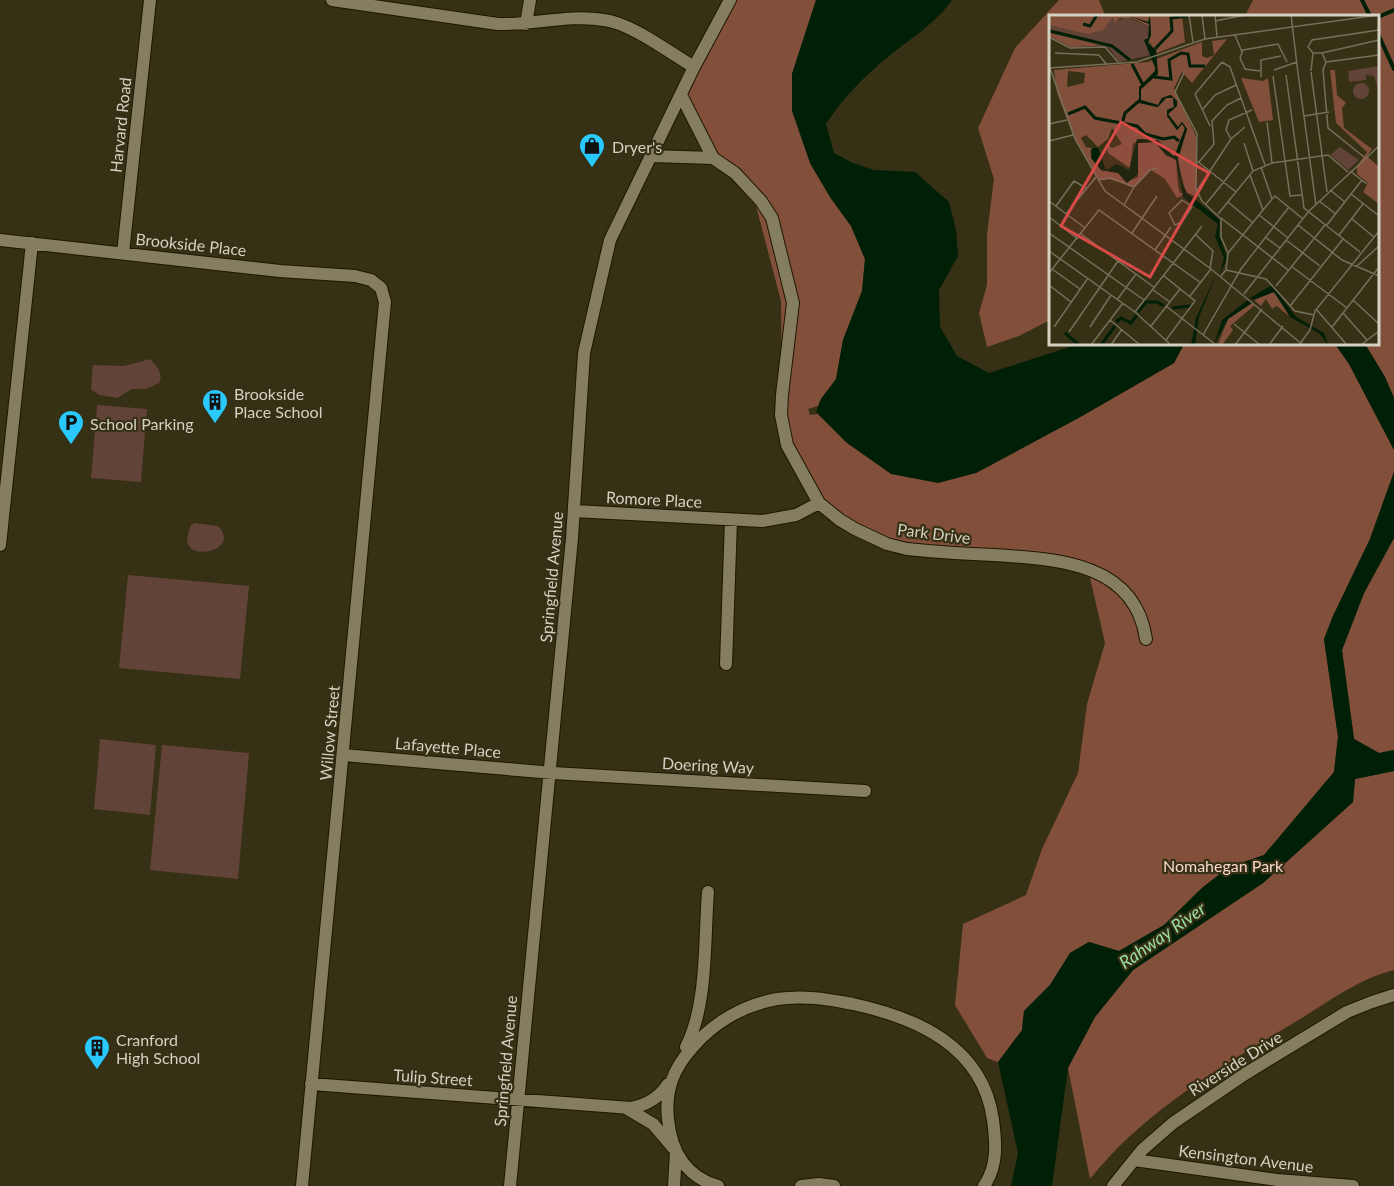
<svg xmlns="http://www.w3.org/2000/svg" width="1394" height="1186" viewBox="0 0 1394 1186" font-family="Lato,sans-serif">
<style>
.green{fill:#624337}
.forest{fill:#824f3b}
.water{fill:#001f07}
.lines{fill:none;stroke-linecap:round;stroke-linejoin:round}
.stream{stroke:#001f07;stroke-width:4}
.minor-casing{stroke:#1e1700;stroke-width:14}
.minor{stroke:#847d60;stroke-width:12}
.labels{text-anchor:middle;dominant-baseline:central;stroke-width:4.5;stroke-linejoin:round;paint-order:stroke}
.street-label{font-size:16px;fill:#d5d1c2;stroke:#363015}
.poi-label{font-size:16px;fill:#d5d1c2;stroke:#363015;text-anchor:start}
.park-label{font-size:16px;fill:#f9d6ca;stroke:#363015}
.water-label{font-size:18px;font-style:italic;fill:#9adda3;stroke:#363015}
.inset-river{fill:none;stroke:#001f07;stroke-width:3}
.inset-road{fill:none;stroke:#76705a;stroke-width:1.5}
.view{fill:#d64a47;fill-opacity:0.15;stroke:#d64a47;stroke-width:3}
.inset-edge{fill:none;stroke:#d5d1c2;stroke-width:3}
</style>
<rect width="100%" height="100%" fill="#363015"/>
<path class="green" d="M150,359C156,365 164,374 159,383L146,389H132L117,398L99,395L91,389L93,365L124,366Z
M97,405L147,409L141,482L91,478Z
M194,523L218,526C240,548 194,561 188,544C186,539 189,530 191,525Z
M128,575L249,586L240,679L119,668Z
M100,739L156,745L150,815L94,809Z
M162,745L249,753L238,879L150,870Z"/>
<path class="forest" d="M732,0H816L792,74L810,163L830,197L851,226L865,259L862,291L843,340L836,379L821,399L818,406L808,409L810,415L818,414L847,443L976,473L1082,416L1174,363L1184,344H1335L1349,364L1394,450V472L1370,539L1333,616L1324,639L1338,737L1334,772L1264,855L1229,867L1203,887L1164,925L1119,951L1089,942L1070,953L1050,985L1024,1011L1022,1030L1068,1067L1095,1017L1133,970L1263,883L1353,802L1355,779L1394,771V970C1358,979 1328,1002 1297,1021C1222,1066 1144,1111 1090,1179L1068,1068L997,1062L987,1058L955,1005L963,924L1026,895L1042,849L1078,773L1087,704L1105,643L1088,569L887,544L819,503L787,445L782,395L781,301L756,206L713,158L681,95Z
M1059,0H1099L1105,15L1050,16V320L1019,336L987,347L979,313L987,285V234L994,179L978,128L1015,48Z
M1253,0H1394V398L1385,377L1365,344H1378V16H1245Z
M1394,538V750L1379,753L1354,739L1342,650L1364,593Z"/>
<path class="water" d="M816,0H952C936,23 911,38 889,56C865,76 843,97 826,124L834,153L853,163L874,170L915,172L949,202L956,230L958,256L939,290L940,327L957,356L989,373L1079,344H1184L1174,363L1082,416L976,473L938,483L891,474L847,443L816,412L821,399L836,379L843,340L862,291L865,259L851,226L830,197L810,163L792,111V74Z
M1335,344H1365L1385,377L1394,398V450L1349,364Z
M1394,472V538L1364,593L1342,650L1354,739L1379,753L1394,750V771L1355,779L1353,802L1263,883L1133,970L1095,1017L1068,1068L1052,1186H1011L1018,1153L998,1062L1022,1030L1024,1011L1050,985L1070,953L1089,942L1119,951L1164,925L1203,887L1229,867L1264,855L1334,772L1338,737L1324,639L1333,616L1370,539Z"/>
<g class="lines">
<path class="stream" d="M1362,0L1370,16
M1378,17L1394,10
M1378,34L1394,69"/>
<defs>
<path id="minor" d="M332,0L498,24C533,25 570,14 604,20C631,23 670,53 694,67
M526,24L530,0
M681,95L713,158L735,173L761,201L772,218L793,303L782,395L781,415L787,445L819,503L840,520L855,529L887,544L907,549C936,552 964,554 994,555C1056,559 1135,562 1146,639
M651,156L713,158
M0,240L280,271L355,276L371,280L381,288L385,302L302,1186
M123,253L150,0
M574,511L762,521L796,515L819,503
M0,545L32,243
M726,664L731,520
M343,755L553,773L865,791
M686,1047C708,1004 704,941 708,892
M311,1084L631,1108C647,1105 659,1098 668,1084
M626,1108L653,1124L676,1151L674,1186
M1134,1160L1277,1180L1353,1186
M510,1186L572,538L584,353L610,240L694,67L730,0
M718,1186C686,1177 671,1151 668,1119C665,1091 673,1069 692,1048C713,1023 743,1005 777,999C803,995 827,999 853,1004C918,1018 983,1047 993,1120C996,1143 998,1166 984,1186
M801,1186L819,1184L834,1186
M1113,1186L1142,1150L1173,1123L1245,1074L1347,1012L1372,1002L1394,995"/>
</defs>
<use href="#minor" class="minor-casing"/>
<use href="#minor" class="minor"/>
</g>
<defs>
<symbol id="shop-pin" viewBox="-11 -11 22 30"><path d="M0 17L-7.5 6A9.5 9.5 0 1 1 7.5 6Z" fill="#29c8ff" stroke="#363015"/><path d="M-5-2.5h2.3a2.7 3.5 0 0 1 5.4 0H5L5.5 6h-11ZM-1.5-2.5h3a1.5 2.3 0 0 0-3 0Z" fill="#111"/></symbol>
<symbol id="building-pin" viewBox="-11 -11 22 30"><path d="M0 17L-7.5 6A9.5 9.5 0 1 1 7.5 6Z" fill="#29c8ff" stroke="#363015"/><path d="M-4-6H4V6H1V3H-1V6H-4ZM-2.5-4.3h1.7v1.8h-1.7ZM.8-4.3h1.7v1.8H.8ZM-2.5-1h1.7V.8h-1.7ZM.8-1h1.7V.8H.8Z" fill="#111"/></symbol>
<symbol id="parking-pin" viewBox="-11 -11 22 30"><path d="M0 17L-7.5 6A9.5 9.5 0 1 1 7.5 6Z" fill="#29c8ff" stroke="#363015"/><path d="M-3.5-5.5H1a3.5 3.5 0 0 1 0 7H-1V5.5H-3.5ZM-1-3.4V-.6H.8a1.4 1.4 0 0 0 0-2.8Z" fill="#111"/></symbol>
</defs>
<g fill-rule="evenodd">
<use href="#shop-pin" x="577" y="131" width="30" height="40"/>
<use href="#building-pin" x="200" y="387" width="30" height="40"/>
<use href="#parking-pin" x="56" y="408" width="30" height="40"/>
<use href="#building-pin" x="82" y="1033" width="30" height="40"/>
</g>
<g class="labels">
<g class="street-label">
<text transform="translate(120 125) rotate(-84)">Harvard Road</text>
<text transform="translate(191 244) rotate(6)">Brookside Place</text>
<text transform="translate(654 499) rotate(3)">Romore Place</text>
<text transform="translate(934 533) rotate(7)">Park Drive</text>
<text transform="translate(551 577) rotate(-85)">Springfield Avenue</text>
<text transform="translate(329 733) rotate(-85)">Willow Street</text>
<text transform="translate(448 747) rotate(5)">Lafayette Place</text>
<text transform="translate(708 765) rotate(3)">Doering Way</text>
<text transform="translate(505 1061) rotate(-85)">Springfield Avenue</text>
<text transform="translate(1235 1063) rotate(-32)">Riverside Drive</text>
<text transform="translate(433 1077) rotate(4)">Tulip Street</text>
<text transform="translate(1246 1158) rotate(7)">Kensington Avenue</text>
</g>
<g class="poi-label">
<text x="612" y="146">Dryer's</text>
<text x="234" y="393">Brookside<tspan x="234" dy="18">Place School</tspan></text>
<text x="90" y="423">School Parking</text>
<text x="116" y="1039">Cranford<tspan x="116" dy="18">High School</tspan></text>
</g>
<g class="park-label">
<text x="1223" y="865">Nomahegan Park</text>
</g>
<g class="water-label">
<text transform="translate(1162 935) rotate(-35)">Rahway River</text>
</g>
</g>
<g transform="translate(1049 15)">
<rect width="330" height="330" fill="#363015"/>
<path d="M64,1L65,7L77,2L102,12L98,27L102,28L106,39L70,47L60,33L47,31L50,26L0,14V10L40,17ZM330,51V78L325,61L317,60V65L300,67L299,56ZM304 76a8 8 0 1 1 16 0a8 8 0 1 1-16 0ZM291,132L310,145L299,155L281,140Z" fill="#624337"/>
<path d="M0,0H133L136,27L106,39L102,28L97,27L102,12L82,3H71L65,8L64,2L54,15L39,19L0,10ZM0,14L19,21L51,26L47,31L22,32L0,21ZM178,24L143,68L133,57L125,73L147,121V181L138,178L128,183L116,164L102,155L85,172L60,164L49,165L24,120L8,78L5,55L99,47L153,27V41L158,43L165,40L163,26ZM107,44L109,59L92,74V85L109,90L113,83L121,80L128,86L125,94L119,99L129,112L133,107L138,114L128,144L137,177L131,178L129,172L127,145L117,140L106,127L88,128L89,162L77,167L69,158L52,155L41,137L43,133L37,132L32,123L37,120L49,132L59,124L63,113L73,129L63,133L58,129L59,138L81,153L84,129L91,124L111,127L118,139L128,141L136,114L133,109L128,115L118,101V95L125,93L124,83H117L106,92L90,87V72L105,61ZM19,56L36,58L35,68L18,72ZM281,55H286L288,80L297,88L293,93L295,113L323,134L318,141L330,152V189L314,177L319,168L308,159V151L318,137L287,108ZM192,63L214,66L219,63L224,105L210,107ZM220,276L228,279L241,302L228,291L223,294L217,284L212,291L205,285ZM203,288L206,290L181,311L184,315L173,330L169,329L179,304Z" fill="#824f3b" fill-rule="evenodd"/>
<path d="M78,0L99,7L101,0L102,20L99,28L107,35L109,59L92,74V85L109,90L113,83L122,80L128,86V91L119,99L129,112L133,107L138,114L129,144L133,168L138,178L171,205L170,220L178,243L171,259L175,243L166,221L169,209L134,182L127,145L117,140L106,127L89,128V159L78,168L69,158L52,155L42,143L43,133H49L57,155L68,149L80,155L88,124L109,125L125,142L136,113L133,109L128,115L118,101V95L125,92L124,83H117L109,92L90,88V72L107,55L95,25L99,23L100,9ZM167,260L150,302L146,330H142L147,303ZM223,270L247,302L275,318L279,330L270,318L241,302L225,277L205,285L201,283ZM199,285L203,288L179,304L165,330L173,305Z" fill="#001f07"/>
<path class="inset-river" d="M34,9L41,11L48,0M0,16L63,31L81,45M106,34L123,16L122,3L139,1M83,49L94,70M105,62L122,64L120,45L132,38L139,39L141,51H156M19,99L36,92L46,103L88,111L96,119L114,124L125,122L130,126M73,109L76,98L91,85M123,293L142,291M89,297L97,287H108L115,291M67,307L72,303L82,308L88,300M16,318L30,330M52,330L66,311"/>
<path class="inset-road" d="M140,0L144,27M153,0L156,24M166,0L168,22M242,0L249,58M166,6L196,0M186,20L193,37M0,22L21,33L56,32L69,47M259,32L263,25L330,15M259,32L264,38H273L330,25M6,38L50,40L58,50M273,38L277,47L274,55M173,47L181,52L216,150M277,47L330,40M0,53L88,47L156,24L330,0M1,53L26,124L56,176L162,254L254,330M225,55L248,47M274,55L279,113L315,142M211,56L196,54L191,43L194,35L229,29L238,47M262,56L264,38M262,57L278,177M135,58L126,77L148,119L147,174L153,186L172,204V222L179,238M249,58L267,190M237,60L255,193L311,237M224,61L241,181L253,180M212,62V45L232,41M154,94L166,80L187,70M255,101L280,97M218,107L223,148M0,109L18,105M161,111L146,79L173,47M182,124L177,115L180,105L203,95M0,126L24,120M195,128L204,156M148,146L187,177M150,147L165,129L163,106L178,90L192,83M212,152L223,184M301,156L318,169M201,160L214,195M49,165L62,163L85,172L101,155L109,153M281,175L296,187M147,177L182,124L196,112M302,179L330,201M223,184L226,181L254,204M133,185L143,192L133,207L126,210L120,198ZM0,186L36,213M270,186L287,199M179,187L204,208M157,189L190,148M75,190L85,172M7,191L25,166L37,173M17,199L47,162M169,199L204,156L223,148L279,140L299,157M210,200L239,223M0,202L29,224M172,203L239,255M303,204L325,222M249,210L293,245L330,261M277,211L313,165M0,218L95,285M83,218L108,181M32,219L106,273M147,220L164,236L161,253M290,220L314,189M216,222L231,233M237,225L271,251M106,235L122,212M0,236L86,297L122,330M242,251L298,293M308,251L330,231M3,254L31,274M177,255L217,264L246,296L265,300M0,258L50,195L152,268M115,261L146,286L117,325M172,261L177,255L179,238L223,184M0,270L22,287M227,271L276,210M104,275L121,287M195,279L260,196L330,131M141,281L162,254M68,285L87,259M304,285L330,309M117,291L167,330M241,291L294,224M267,294L298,330M86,297L153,211M294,298L318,325M61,305L91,330M185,309L211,330M102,311L131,274M5,312L39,263M41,312L62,280M283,312L330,252M20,317L69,246M154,320L192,254L240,192M42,330L74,288M62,330L73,314M186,330L213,294M220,330L234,311M250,330L261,315L266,296L330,216M312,330L330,316"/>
<path class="view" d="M72,107L160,158L101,262L12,211Z"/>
<rect width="330" height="330" class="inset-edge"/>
</g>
</svg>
